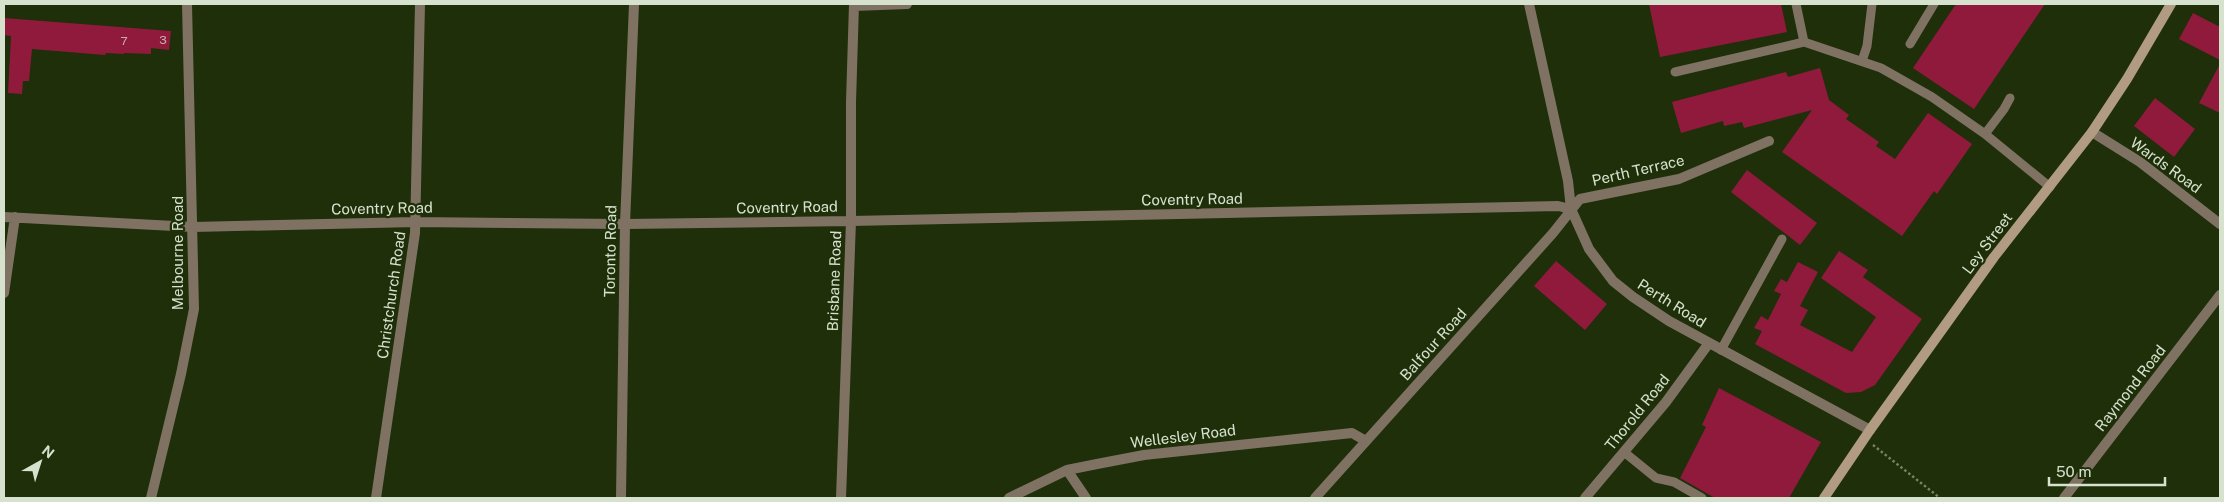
<svg xmlns="http://www.w3.org/2000/svg" width="2224" height="502" viewBox="0 0 2224 502" font-family="'Public Sans',sans-serif">
<style>
.building{fill:#901a3c}
.lines{fill:none;stroke-linecap:round;stroke-linejoin:round}
.path{stroke:#758366;stroke-width:2.5;stroke-dasharray:2.5 2.5;stroke-linecap:butt}
.lane{stroke:#807263;stroke-width:9}
.street{stroke:#807263;stroke-width:10}
.secondary{stroke:#b19b82;stroke-width:10}
.labels{text-anchor:middle;dominant-baseline:central;stroke-width:4.5;stroke-linejoin:round;paint-order:stroke}
.number-label{font-size:12px;fill:#c4b0a9}
.street-label{font-size:15px;fill:#d6e2cd;stroke:#1e2f0a}
</style>
<rect width="100%" height="100%" fill="#1e2f0a"/>
<path class="building" d="M1649,4H1781L1787,32L1660,57Z
M1956,4H2045L1974,109L1913,68Z
M2193,13L2220,27V60L2179,39Z
M4,18L171,31L169,50L151,48V54L124,53V54L106,53L105,55L32,49L29,81H23L22,94L8,93L11,36L4,35Z
M2220,64V113L2199,103Z
M1820,68L1829,100L1849,115L1846,119L1879,142L1876,146L1895,159L1928,113L1972,144L1937,194L1934,191L1902,236L1782,152L1812,110L1744,128L1742,122L1724,126L1723,121L1681,133L1672,102L1786,72L1788,77Z
M2155,98L2195,129L2174,157L2134,126Z
M1747,170L1817,223L1800,245L1731,192Z
M1839,251L1868,270L1863,277L1922,319L1875,385L1861,392L1846,393L1755,344L1762,331L1754,328L1761,316L1768,320L1781,294L1774,291L1781,279L1787,282L1798,262L1818,272L1800,306L1808,310L1800,325L1852,352L1876,317L1821,278Z
M1556,261L1607,304L1585,330L1534,286Z
M1719,388L1821,442L1789,498H1715L1680,478L1706,427L1702,425Z"/>
<g class="lines">
<path class="path" d="M1873,445L1940,498"/>
<path class="lane" d="M1796,4L1804,42
M1910,44L1934,4
M1862,61L1867,46L1872,4
M1675,72L1804,42L1881,68L1932,97L1985,134L2050,187
M1985,134L2004,109L2010,98
M1721,350L1782,239
M1624,452L1656,478L1674,482L1702,498"/>
<path class="street" d="M1529,4L1568,181L1571,209L1589,249L1613,281L1633,297L1669,321L1870,430
M854,6L907,4
M2092,132L2140,162L2220,224
M4,217L193,227L415,222L625,224L851,221L1558,206L1571,209
M4,293L15,217
M1067,470L1086,498
M151,498L181,374L194,309L187,4
M376,498L415,233L420,4
M621,498L625,224L634,4
M841,498L851,221V102L854,4
M1009,498L1067,470L1097,464L1144,455L1352,433L1366,441
M1315,498L1553,233L1580,199L1679,179L1769,141
M1585,498L1666,402L1709,343
M2064,498L2220,295"/>
<path class="secondary" d="M1824,498L1870,430L1994,257L2092,132L2127,79L2171,4"/>
</g>
<g class="labels">
<g class="number-label">
<text x="163" y="40">3</text>
<text x="124" y="41">7</text>
</g>
<g class="street-label">
<text transform="translate(2166 165) rotate(36)">Wards Road</text>
<text transform="translate(1638 170) rotate(-13)">Perth Terrace</text>
<text transform="translate(1192 199) rotate(-1)">Coventry Road</text>
<text transform="translate(787 207) rotate(-1)">Coventry Road</text>
<text transform="translate(382 208) rotate(-1)">Coventry Road</text>
<text transform="translate(1987 243) rotate(-53)">Ley Street</text>
<text transform="translate(610 251) rotate(-89)">Toronto Road</text>
<text transform="translate(177 253) rotate(-90)">Melbourne Road</text>
<text transform="translate(834 281) rotate(-88)">Brisbane Road</text>
<text transform="translate(391 295) rotate(-82)">Christchurch Road</text>
<text transform="translate(1672 303) rotate(32)">Perth Road</text>
<text transform="translate(1433 344) rotate(-48)">Balfour Road</text>
<text transform="translate(2130 388) rotate(-52)">Raymond Road</text>
<text transform="translate(1637 412) rotate(-51)">Thorold Road</text>
<text transform="translate(1183 436) rotate(-7)">Wellesley Road</text>
</g>
</g>
<rect width="2224" height="502" fill="none" stroke="#d6e2cd" stroke-width="10"/>
<g transform="translate(40 462) rotate(39)" stroke="#1e2f0a" stroke-width="4" paint-order="stroke">
<path d="M0-4L9 19L0 12L-9 19Z" fill="#d6e2cd"/>
<text y="-8" font-size="14" font-weight="bold" text-anchor="middle" fill="#d6e2cd">N</text>
</g>
<path d="M2049 477v8h116v-8" fill="none" stroke="#d6e2cd" stroke-width="2.5"/>
<text x="2056" y="477" font-size="15" fill="#d6e2cd" stroke="#1e2f0a" stroke-width="4" paint-order="stroke">50 m</text>
</svg>
